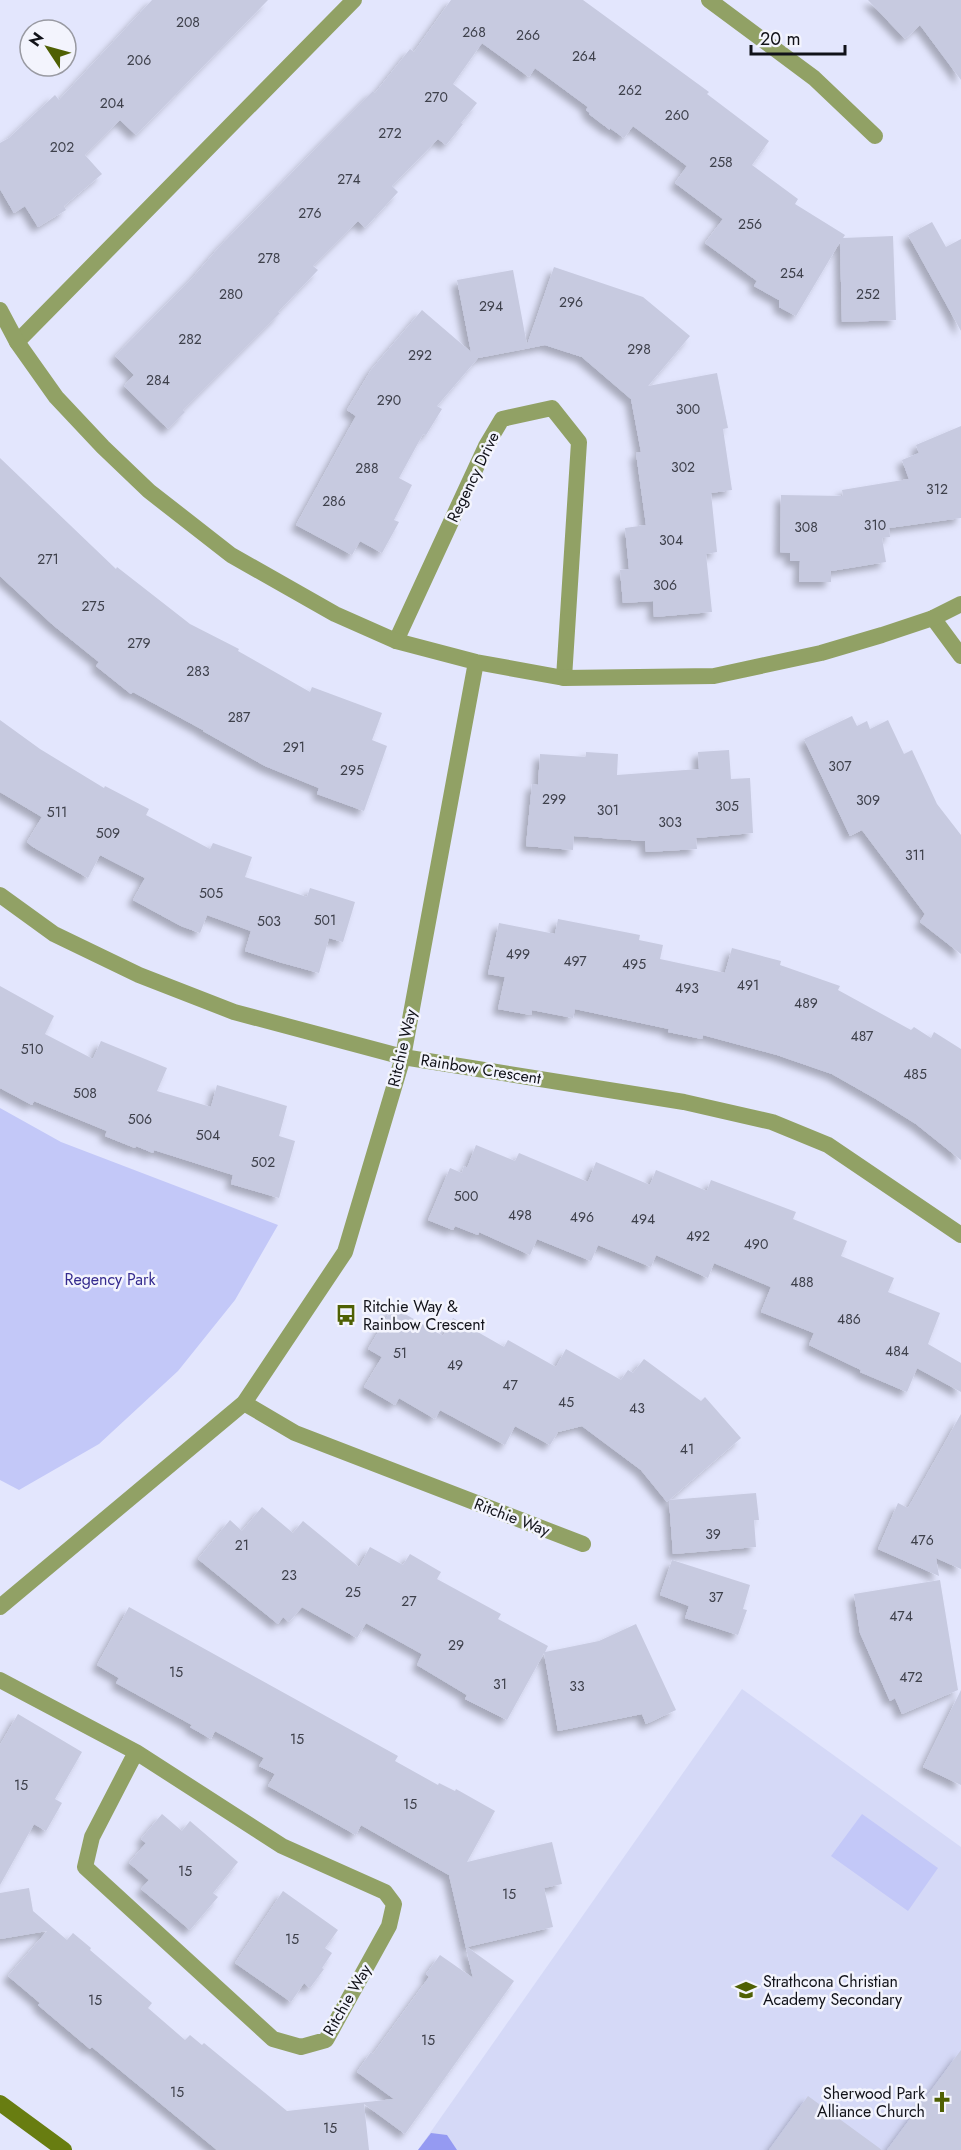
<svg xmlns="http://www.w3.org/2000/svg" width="961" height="2150" viewBox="0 0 961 2150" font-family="Jost,sans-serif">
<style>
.built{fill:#d5d9f7}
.green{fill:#c3c8f8}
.forest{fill:#959af2}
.building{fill:#c7cae0;filter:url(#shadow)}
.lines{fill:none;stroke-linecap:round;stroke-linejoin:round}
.minor{stroke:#91a165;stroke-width:16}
.tertiary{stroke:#91a165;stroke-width:16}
.secondary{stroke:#687d11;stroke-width:16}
.labels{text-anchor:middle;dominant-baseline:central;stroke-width:5;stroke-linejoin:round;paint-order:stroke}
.number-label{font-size:14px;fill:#3e404b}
.street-label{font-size:16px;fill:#111219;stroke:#f3f4fd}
.park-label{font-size:16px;fill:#352b8f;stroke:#f3f4fd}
.poi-label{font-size:16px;fill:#111219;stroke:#f3f4fd;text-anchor:start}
</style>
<defs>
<filter id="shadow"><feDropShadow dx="-5.5" dy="5.5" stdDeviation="3" flood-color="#0004"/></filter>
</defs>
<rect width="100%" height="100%" fill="#e3e6fd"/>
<path class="built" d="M742,1689L961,1847V2150H418Z"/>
<path class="green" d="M0,1108L61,1142L278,1225L235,1300L178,1371L99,1444L19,1490L0,1480Z
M862,1814L938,1868L908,1911L831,1856Z"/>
<path class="forest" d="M431,2133L447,2135L457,2150H418Z"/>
<path class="building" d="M152,0H268L136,135L120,120L85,155L102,174L64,206L66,210L38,227L25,206L14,213L0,189V143L9,138L55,95L59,100Z
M451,0H583L709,92L707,94L769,141L752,165L798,199L795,204L845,235L843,238L893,236L896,320L842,322L840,242L796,316L779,307V300L754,286L757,281L705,243L723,219L675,183L687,166L633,126L624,138L610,128V130L589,114L590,113L586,110L588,107L535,68L529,77L482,43L453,84L477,103L461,123L463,124L446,145L438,139L392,186L398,192L365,228L358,221L313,266L318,270L278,312L280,313L183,410L185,412L168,429L124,386L134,375L115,356L195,275L220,246L321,143L373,91L375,93L410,49L414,52Z
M868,0H961V80L920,25L905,39Z
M932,222L946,247L961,239V331L908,235Z
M554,267L643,297L690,336L648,386L717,373L728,428L723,429L732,490L711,493L717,552L706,554L712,612L654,617L653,601L623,603L620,570L629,569L625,528L646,525L636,453L641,452L631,399L582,357L545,345L478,358L437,406L442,409L426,435L423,434L399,478L412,485L394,520L399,522L382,553L360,541L352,555L296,525L356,416L347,410L371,370L422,310L471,352L457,280L513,270L527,345Z
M961,426V518L889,528L890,537L882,538L886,562L831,571V582H799L800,561H790V553L780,552L781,495L843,496L842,490L909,479L902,460L919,453L916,445Z
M0,458L116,569L117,567L190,624L239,649L238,651L310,692L312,687L382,713L372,740L387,746L364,811L317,794L319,788L265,766L203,731V730L133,692L131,694L96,666L99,662L53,625L0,576Z
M852,716L857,726L867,721L870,729L888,720L904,754L912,750L937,804L961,835V954L920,922L925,914L862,830L850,836L804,739Z
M0,720L40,749L104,788L105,786L149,809L146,815L210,849L213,843L252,857L245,877L307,897L310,888L355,902L343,942L329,938L319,973L279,962L245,951L251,931L207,915L200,933L181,926L133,900L145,878L100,855L88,878L33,847L27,842L42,817L0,792Z
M729,750L731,779L750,778L753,833L696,838L697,849L646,852L645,841L574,836L573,850L526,846L532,784L538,785L540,754L586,757V752L618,754L617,775L699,769L698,752Z
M558,919L640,935L639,940L663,945L660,959L725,973L732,948L781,961L780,965L840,986L838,990L911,1030L914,1027L931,1038L934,1032L961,1049V1160L916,1124L876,1099L832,1074L777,1055L703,1035L702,1039L668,1032L669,1029L575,1009L573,1018L532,1010L531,1015L498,1009L505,977L488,974L499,923L555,934Z
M0,986L54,1016L45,1034L93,1059L101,1041L167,1068L157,1091L211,1107L217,1085L287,1106L279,1136L295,1141L279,1198L231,1184L233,1175L154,1150L153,1153L136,1146L135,1148L105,1136L107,1131L34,1101L32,1105L0,1088Z
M476,1145L515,1161L519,1153L588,1182L596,1162L650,1185L656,1170L707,1191L711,1180L796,1212L793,1219L847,1241L841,1256L894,1278L888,1292L940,1313L928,1344L961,1363V1392L917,1368L907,1392L860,1372L861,1370L809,1345L814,1333L761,1312L771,1287L714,1263L708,1278L656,1255L651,1267L598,1245L591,1261L537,1239L530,1255L479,1232L478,1235L455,1226L453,1230L428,1220L450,1168L462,1173L464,1166L467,1168Z
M393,1307L443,1336L453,1318L504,1347L508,1340L556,1367L566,1349L621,1380L628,1370L633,1373L644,1359L701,1401L705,1397L741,1438L669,1500L756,1493L759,1520H754L756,1547L673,1554L669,1500L667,1502L641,1470L582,1426L558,1432L550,1445L515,1426L505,1445L440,1410L435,1419L399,1398L395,1405L364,1387L382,1357L368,1349Z
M961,1414V1569L936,1558L939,1576L878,1549L898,1503L908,1508Z
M262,1507L293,1533L303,1521L359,1567L370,1547L403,1565L410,1554L441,1572L437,1579L501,1614L498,1619L548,1646L545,1652L599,1641L636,1624L676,1710L646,1724L642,1714L558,1731L544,1653L507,1720L465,1699L467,1695L417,1665L422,1654L366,1623L357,1638L302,1607L289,1622L283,1617L278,1624L198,1559L230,1520L242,1531Z
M672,1560L750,1585L743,1609L747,1610L738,1635L685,1618L689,1606L660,1595Z
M940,1580L958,1690L902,1714L895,1698L890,1701L860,1633L854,1594Z
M129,1607L398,1756L395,1761L438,1785L439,1783L455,1791L456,1789L495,1811L467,1862L552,1842L562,1884L544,1888L553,1927L467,1947L514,1981L405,2134L364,2104L369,2150H217L92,2047L90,2049L38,2005L40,2003L8,1976L47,1931L0,1939V1893L29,1888L33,1911L67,1940L73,1933L91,1948L90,1950L152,2003L148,2008L185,2040L190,2035L202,2045L204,2043L287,2111L394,2099L357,2072L371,2052L373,2054L429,1977L426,1974L440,1955L473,1978L449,1875L361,1825L356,1835L268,1786L275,1774L259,1766L264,1758L215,1731L211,1739L190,1727L192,1725L116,1683L119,1678L97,1665Z
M961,1690V1785L923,1767Z
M18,1714L82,1752L55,1799L62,1803L46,1831L34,1824L0,1885V1745Z
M162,1814L182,1831L190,1821L238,1862L213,1893L218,1897L190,1930L141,1889L149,1880L129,1863L146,1843L141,1839Z
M283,1891L338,1930L325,1948L332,1953L322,1968L324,1969L310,1988L304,1983L291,2002L235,1963Z
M961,2050V2150H887Z
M808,2096L882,2150H769Z"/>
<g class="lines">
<path class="minor" d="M709,0L814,78L875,136
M17,342L354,0
M933,618L961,656
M396,641L486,446L502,419L552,408L579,442L564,678
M0,895L54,934L139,975L234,1012L403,1057L684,1102L772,1122L828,1145L961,1235
M244,1403L295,1433L583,1544
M0,1680L136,1752L282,1846L385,1892L394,1904L389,1926L326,2040L301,2047L273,2039L85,1867L92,1837L136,1752"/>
<path class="tertiary" d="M0,310L17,342L56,397L103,447L149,491L231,555L335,614L396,641L476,662L564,678L714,676L821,653L882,635L933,618L961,604
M0,1607L244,1403L345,1252L403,1057L476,662"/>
<path class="secondary" d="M0,2103L64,2150"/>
</g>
<defs>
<symbol id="bus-bare" viewBox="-9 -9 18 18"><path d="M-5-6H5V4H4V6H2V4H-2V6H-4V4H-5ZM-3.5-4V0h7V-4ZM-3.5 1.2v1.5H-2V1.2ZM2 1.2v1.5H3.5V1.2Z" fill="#4f6004" stroke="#f3f4fd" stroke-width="2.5" paint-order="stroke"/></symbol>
<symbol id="school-bare" viewBox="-9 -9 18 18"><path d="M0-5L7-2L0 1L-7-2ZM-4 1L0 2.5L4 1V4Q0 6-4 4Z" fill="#4f6004" stroke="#f3f4fd" stroke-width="2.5" paint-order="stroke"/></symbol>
<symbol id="church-bare" viewBox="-9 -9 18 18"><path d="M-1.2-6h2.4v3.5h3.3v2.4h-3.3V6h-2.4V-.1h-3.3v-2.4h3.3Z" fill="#4f6004" stroke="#f3f4fd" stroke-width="2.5" paint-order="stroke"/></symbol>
</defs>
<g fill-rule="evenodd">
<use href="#bus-bare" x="331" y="1300" width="30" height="30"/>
<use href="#school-bare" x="731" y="1975" width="30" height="30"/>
<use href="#church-bare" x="927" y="2087" width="30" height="30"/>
</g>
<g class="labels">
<g class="number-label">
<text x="188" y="22">208</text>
<text x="474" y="32">268</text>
<text x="528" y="35">266</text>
<text x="584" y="56">264</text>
<text x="139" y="60">206</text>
<text x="630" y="90">262</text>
<text x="436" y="97">270</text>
<text x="112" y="103">204</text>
<text x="677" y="115">260</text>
<text x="390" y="133">272</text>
<text x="62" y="147">202</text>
<text x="721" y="162">258</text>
<text x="349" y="179">274</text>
<text x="310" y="213">276</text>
<text x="750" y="224">256</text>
<text x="269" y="258">278</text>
<text x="792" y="273">254</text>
<text x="231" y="294">280</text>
<text x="868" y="294">252</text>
<text x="571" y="302">296</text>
<text x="491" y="306">294</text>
<text x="190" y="339">282</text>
<text x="639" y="349">298</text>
<text x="420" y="355">292</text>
<text x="158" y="380">284</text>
<text x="389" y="400">290</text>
<text x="688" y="409">300</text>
<text x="683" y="467">302</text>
<text x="367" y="468">288</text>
<text x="937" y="489">312</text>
<text x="334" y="501">286</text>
<text x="875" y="525">310</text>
<text x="806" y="527">308</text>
<text x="671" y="540">304</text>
<text x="48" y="559">271</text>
<text x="665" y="585">306</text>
<text x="93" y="606">275</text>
<text x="139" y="643">279</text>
<text x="198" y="671">283</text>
<text x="239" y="717">287</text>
<text x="294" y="747">291</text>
<text x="840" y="766">307</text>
<text x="352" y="770">295</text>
<text x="554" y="799">299</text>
<text x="868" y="800">309</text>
<text x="727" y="806">305</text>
<text x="608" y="810">301</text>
<text x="57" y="812">511</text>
<text x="670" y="822">303</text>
<text x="108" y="833">509</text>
<text x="915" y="855">311</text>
<text x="211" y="893">505</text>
<text x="325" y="920">501</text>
<text x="269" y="921">503</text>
<text x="518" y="954">499</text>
<text x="575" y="961">497</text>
<text x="634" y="964">495</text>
<text x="748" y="985">491</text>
<text x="687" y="988">493</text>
<text x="806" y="1003">489</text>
<text x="862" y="1036">487</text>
<text x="32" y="1049">510</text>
<text x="915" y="1074">485</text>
<text x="85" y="1093">508</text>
<text x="140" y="1119">506</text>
<text x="208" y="1135">504</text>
<text x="263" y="1162">502</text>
<text x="466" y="1196">500</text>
<text x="520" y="1215">498</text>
<text x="582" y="1217">496</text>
<text x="643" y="1219">494</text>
<text x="698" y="1236">492</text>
<text x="756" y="1244">490</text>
<text x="802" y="1282">488</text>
<text x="849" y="1319">486</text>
<text x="897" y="1351">484</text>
<text x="400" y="1353">51</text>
<text x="455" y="1365">49</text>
<text x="510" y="1385">47</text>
<text x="566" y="1402">45</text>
<text x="637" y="1408">43</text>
<text x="687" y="1449">41</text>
<text x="713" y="1534">39</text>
<text x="922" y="1540">476</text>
<text x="242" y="1545">21</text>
<text x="289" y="1575">23</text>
<text x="353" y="1592">25</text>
<text x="716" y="1597">37</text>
<text x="409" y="1601">27</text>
<text x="901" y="1616">474</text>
<text x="456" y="1645">29</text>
<text x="176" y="1672">15</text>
<text x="911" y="1677">472</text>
<text x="500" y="1684">31</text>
<text x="577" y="1686">33</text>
<text x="297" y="1739">15</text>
<text x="21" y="1785">15</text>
<text x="410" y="1804">15</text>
<text x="185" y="1871">15</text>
<text x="509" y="1894">15</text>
<text x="292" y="1939">15</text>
<text x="95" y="2000">15</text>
<text x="428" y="2040">15</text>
<text x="177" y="2092">15</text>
<text x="330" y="2128">15</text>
</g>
<g class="street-label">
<text transform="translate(473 477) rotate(-64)">Regency Drive</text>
<text transform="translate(402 1048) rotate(-77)">Ritchie Way</text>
<text transform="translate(481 1069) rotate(9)">Rainbow Crescent</text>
<text transform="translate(512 1517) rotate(21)">Ritchie Way</text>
<text transform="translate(347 2000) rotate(-60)">Ritchie Way</text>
</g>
<g class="park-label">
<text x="110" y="1279">Regency Park</text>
</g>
<g class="poi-label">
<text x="363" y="1306">Ritchie Way &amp;<tspan x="363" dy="18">Rainbow Crescent</tspan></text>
<text x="763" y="1981">Strathcona Christian<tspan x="763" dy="18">Academy Secondary</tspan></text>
<text x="925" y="2093" text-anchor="end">Sherwood Park<tspan x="925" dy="18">Alliance Church</tspan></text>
</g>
</g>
<g transform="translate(48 48) rotate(306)"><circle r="28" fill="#f3f4fd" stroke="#999aa2" stroke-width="1.5"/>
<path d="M0-4.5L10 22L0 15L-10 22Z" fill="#4f6004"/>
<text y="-9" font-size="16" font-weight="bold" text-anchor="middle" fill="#111219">N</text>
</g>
<path d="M751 45v9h94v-9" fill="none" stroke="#111219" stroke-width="3"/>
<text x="760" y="45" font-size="18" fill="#111219" stroke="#f3f4fd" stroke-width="4.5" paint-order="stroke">20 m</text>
</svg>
